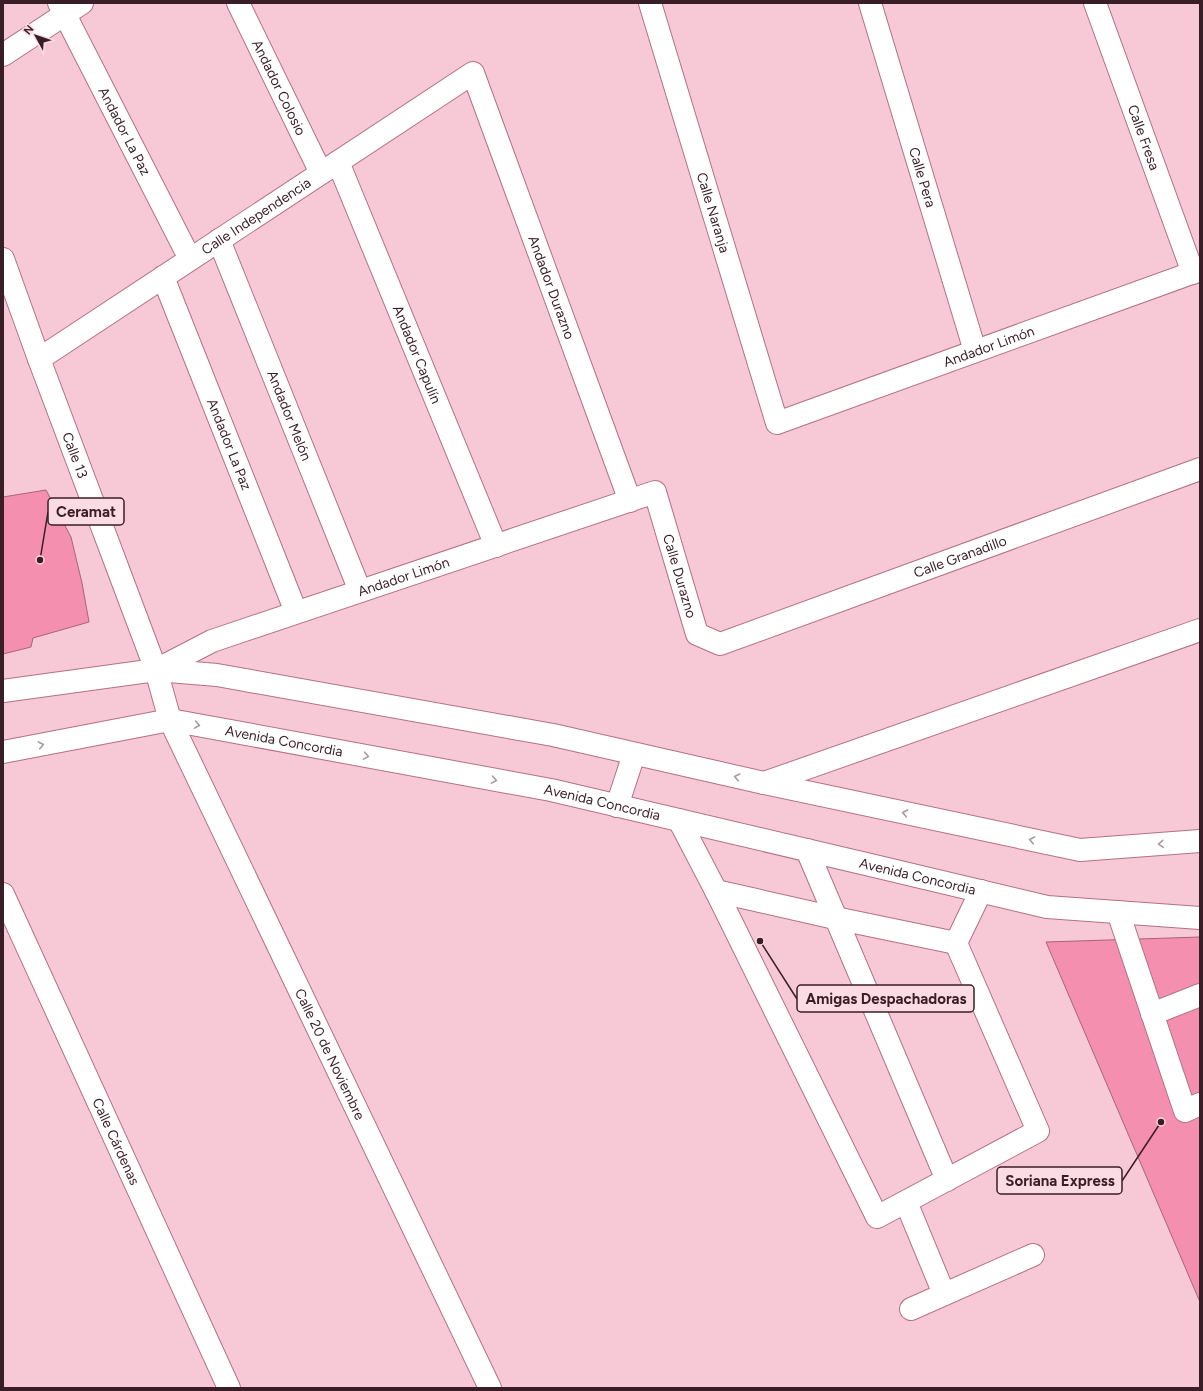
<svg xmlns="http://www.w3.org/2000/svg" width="1203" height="1391" viewBox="0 0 1203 1391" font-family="Figtree,sans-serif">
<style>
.building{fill:#f48fb0;stroke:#a8647a}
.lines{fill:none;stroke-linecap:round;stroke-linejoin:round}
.minor-casing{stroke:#b57086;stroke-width:24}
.major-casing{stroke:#b57086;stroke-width:24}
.minor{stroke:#fff;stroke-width:22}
.major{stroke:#fff;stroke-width:22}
.oneway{stroke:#a69a9e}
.labels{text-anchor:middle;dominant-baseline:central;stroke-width:3;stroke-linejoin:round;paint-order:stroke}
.street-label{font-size:14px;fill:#3a1e27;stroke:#fbdbe4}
.leader{fill:none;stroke:#3a1e27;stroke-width:1.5}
.callout-dot{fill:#3a1e27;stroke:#fbdbe4;stroke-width:1.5}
.callout{fill:#fbdbe4;stroke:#3a1e27;stroke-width:1.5}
.callout-label{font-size:15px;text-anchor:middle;font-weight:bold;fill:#3a1e27}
</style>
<rect width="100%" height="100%" fill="#f7c9d6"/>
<path class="building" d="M46,490L71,537L82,583L89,622L33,638L31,647L3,654V497Z
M1200,937V1302L1046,942Z"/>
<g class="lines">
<defs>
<g id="minor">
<path id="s1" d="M59,3L190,259"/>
<path id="s2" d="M238,3L321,173"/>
<path id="s3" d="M650,3L777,423L1200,270"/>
<path id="s4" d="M870,3L975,351"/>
<path id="s5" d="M1095,3L1193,273"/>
<path d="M3,55L82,3"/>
<path id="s6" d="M338,162L496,546"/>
<path id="s7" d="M219,240L360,591"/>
<path id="s8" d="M3,259L39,359L156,670L170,720L490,1388"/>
<path id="s9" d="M163,277L296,612"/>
<path id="s10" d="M39,359L473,73L630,501"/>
<path id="s11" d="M156,670L212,641L655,492L697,634L720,644L1200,469"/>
<path d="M764,783L1200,630"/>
<path d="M679,820L716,891L877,1217L1038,1131L956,943L981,891"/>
<path d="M807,850L947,1180"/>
<path d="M716,891L835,918L956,943"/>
<path id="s12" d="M3,894L229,1388"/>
<path d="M1118,912L1185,1111L1200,1104"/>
<path d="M1152,1014L1200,995"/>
<path d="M906,1202L944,1294"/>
<path d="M911,1309L1033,1255"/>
</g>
<g id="major">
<path d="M3,691L156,670L217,675L553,735L764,783L1080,850L1200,841"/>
<path id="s13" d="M3,752L170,720L551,790L866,864L1047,907L1200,918"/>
<path d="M617,806L634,754"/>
</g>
</defs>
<use href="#minor" class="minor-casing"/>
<use href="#major" class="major-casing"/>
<use href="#minor" class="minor"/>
<use href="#major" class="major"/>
</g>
<defs><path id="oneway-chevron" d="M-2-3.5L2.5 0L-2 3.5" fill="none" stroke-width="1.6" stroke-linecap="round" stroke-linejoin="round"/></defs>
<g class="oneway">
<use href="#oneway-chevron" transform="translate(197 725) rotate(10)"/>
<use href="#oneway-chevron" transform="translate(41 745) rotate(-11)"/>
<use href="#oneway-chevron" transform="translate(366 756) rotate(10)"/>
<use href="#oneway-chevron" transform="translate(737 777) rotate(-167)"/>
<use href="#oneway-chevron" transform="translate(494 780) rotate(10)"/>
<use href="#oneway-chevron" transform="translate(905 813) rotate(-168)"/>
<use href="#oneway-chevron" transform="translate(1032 840) rotate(-168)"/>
<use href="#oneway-chevron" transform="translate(1161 844) rotate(176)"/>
</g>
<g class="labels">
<g class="street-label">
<text stroke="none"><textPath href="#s2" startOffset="94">Andador Colosio</textPath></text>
<text stroke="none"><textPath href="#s1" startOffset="144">Andador La Paz</textPath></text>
<text stroke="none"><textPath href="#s5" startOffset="143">Calle Fresa</textPath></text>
<text stroke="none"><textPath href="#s4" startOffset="182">Calle Pera</textPath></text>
<text stroke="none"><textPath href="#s3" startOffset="219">Calle Naranja</textPath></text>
<text stroke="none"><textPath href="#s10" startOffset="260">Calle Independencia</textPath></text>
<text stroke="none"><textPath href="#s10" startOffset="748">Andador Durazno</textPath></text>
<text stroke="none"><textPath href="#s3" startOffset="664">Andador Limón</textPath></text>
<text stroke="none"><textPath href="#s6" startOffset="208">Andador Capulín</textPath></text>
<text stroke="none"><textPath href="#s7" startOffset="189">Andador Melón</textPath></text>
<text stroke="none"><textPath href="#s9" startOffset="180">Andador La Paz</textPath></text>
<text stroke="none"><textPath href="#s8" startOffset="209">Calle 13</textPath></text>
<text stroke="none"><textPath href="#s11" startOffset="959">Calle Granadillo</textPath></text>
<text stroke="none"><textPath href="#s11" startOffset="618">Calle Durazno</textPath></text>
<text stroke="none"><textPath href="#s11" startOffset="265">Andador Limón</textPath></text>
<text stroke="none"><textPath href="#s13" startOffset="286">Avenida Concordia</textPath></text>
<text stroke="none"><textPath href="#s13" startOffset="610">Avenida Concordia</textPath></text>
<text stroke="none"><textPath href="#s13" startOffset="934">Avenida Concordia</textPath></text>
<text stroke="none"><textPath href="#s8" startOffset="861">Calle 20 de Noviembre</textPath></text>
<text stroke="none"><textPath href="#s12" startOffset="272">Calle Cárdenas</textPath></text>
</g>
</g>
<path class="leader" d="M40 560L48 512M760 941L797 999M1161 1122L1122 1181"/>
<g class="callout-dot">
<circle cx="40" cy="560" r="4"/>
<circle cx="760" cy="941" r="4"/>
<circle cx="1161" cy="1122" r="4"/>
</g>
<g class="callout">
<rect x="48" y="498" width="76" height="27" rx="4"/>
<rect x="797" y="985" width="177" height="27" rx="4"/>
<rect x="997" y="1167" width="125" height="27" rx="4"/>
</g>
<g class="callout-label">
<text x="86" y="517">Ceramat</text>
<text x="886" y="1004">Amigas Despachadoras</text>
<text x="1060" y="1186">Soriana Express</text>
</g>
<rect width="1203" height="1391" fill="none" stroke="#3a1e27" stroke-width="8"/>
<g transform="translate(36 36) rotate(310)" stroke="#fbdbe4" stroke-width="3" paint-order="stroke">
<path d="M0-3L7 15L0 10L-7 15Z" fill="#3a1e27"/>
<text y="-6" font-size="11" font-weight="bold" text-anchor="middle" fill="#3a1e27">N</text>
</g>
</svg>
